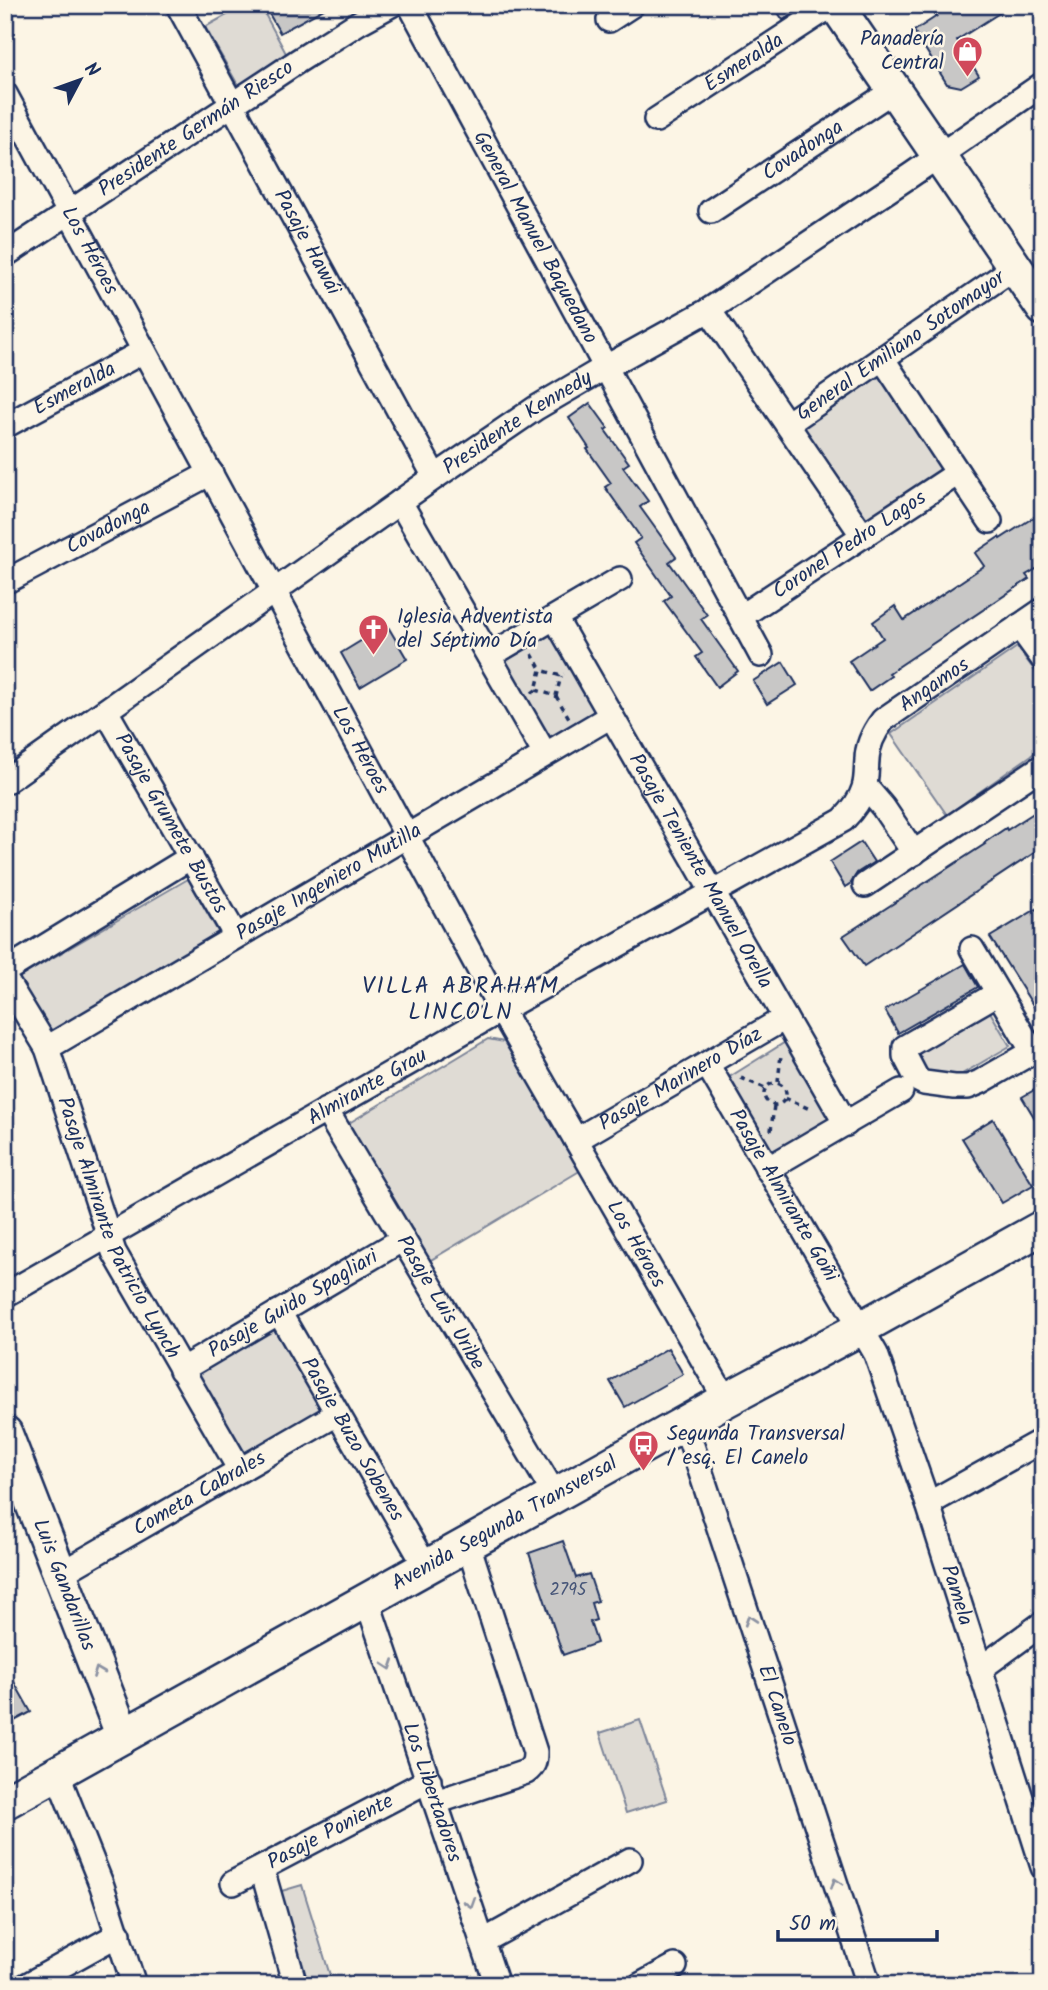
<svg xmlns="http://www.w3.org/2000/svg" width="1048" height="1990" viewBox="0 0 1048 1990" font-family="Kalam,sans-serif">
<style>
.green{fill:#dfdbd4;stroke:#7d8599;stroke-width:2}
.building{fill:#c8c7c6;stroke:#1b2f5e;stroke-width:2}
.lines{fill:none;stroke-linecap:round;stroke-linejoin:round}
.street-casing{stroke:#1b2f5e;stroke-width:28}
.secondary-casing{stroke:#1b2f5e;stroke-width:38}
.path{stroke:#1b2f5e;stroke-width:3.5;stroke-dasharray:5 5;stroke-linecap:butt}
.street{stroke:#fcf5e5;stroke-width:23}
.secondary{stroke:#fcf5e5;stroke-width:33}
.oneway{stroke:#8c92a2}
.labels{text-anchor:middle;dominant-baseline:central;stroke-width:5;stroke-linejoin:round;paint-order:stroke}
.number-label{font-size:18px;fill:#465578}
.poi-label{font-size:21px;fill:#1b2f5e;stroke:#fcf5e5;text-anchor:start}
.street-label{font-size:21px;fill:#1b2f5e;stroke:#fcf5e5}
.neighbourhood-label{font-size:23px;letter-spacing:2px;fill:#1b2f5e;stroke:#fcf5e5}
</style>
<rect width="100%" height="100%" fill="#fcf5e5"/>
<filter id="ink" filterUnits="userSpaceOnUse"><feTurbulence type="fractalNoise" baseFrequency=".0143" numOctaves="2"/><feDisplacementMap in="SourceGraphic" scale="14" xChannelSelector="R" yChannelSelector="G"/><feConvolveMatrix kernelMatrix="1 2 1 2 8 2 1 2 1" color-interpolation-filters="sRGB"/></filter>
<g filter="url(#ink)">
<path class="green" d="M245,5H260L288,57L238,85L205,27Z
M876,371L944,468L859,524L794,427Z
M552,634L600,716L549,748L500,664Z
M1017,647L1043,682V747L947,815L891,734Z
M188,879L221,937L52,1040L13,981Z
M986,1005L1010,1046L950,1081L922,1075L908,1051Z
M488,1039L504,1042L583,1169L424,1264L349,1123Z
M787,1041L834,1118L770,1158L723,1081Z
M273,1323L323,1408L242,1456L192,1370Z
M640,1720L667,1800L626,1813L600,1733Z
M302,1885L333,1985H303L275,1893Z"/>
<path class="building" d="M264,5H331L280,33Z
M773,5H806L783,20Z
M930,5H1012L957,40L979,76L961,87L947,84L914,31L937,16Z
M590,403L608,428L605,430L629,463L623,467L648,501L640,507L676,557L669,562L707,615L701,619L738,671L717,687L696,657L702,653L664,601L671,596L634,543L641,538L605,487L611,483L587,449L589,448L569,418Z
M1034,517L1043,530V565L1026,575L1029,579L889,673L891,676L869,691L849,661L883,638L873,622L895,606L904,620L984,566L975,553L999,537L1000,539Z
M387,625L407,659L360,687L341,653Z
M783,662L797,685L767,704L753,681Z
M1043,807V847L864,966L843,936L985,844L984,843L1006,828L1007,830Z
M861,842L874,862L857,873L851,883L845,887L830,862Z
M1043,905V1021L990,937Z
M965,964L978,987L898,1033L885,1010Z
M1043,1085V1132L1022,1097Z
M993,1119L1033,1185L1002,1203L962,1138Z
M668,1348L683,1374L625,1407L610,1381Z
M563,1541L576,1578L589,1574L598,1601L591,1603L596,1620L590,1622L597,1643L563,1655L529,1553Z
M5,1666L31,1712L5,1726Z"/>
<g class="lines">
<defs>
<g id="street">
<path id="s1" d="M178,5L435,477"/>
<path id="s2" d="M410,5L761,655"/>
<path d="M609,20L632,5"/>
<path id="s3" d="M5,94L501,1010L726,1400"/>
<path id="s4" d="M656,120L832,5"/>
<path id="s5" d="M711,211L894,90"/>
<path id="s6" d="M5,255L298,61L358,23L391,5"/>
<path d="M709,310L863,536"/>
<path d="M882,358L990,521"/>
<path id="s7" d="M787,424L1015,267"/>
<path id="s8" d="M5,426L144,351"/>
<path d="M400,502L545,754"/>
<path id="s9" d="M5,582L211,473"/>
<path id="s10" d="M740,617L958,473"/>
<path id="s11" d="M555,618L846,1124"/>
<path d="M1019,626L1043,659"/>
<path d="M489,656L620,579"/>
<path id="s12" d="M106,711L236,936"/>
<path id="s13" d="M5,782L435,477L536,408L606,367L709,310L911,175L1043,84"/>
<path d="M865,786L883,807L914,853"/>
<path d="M865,885L1043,766"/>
<path d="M972,949L1033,1052"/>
<path d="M5,971L191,857"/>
<path id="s14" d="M5,979L47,1048L114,1252L240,1470"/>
<path d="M998,993L905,1047V1056L916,1077L920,1081L924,1083L954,1087H968L980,1082L1043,1046"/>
<path id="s15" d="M47,1048L611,716"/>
<path id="s16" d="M707,1064L876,1354L928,1504L1043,1867"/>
<path id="s17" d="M326,1110L555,1495"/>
<path id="s18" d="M576,1140L785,1018"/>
<path d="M767,1169L901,1091"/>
<path id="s19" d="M5,1295L501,1010L843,820C853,810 860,801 864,788C867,778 866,770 867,760C867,745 874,732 883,720L1043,610"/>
<path id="s20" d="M279,1312L426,1567"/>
<path id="s21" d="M181,1370L403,1239"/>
<path id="s22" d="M685,1424L869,1985"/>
<path d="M928,1504L1043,1440"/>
<path id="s23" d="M60,1574L337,1414"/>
<path id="s24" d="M367,1600L497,1985"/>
<path d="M980,1669L1043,1623"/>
<path d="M57,1773L102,1886L134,1985"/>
<path d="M436,1802L526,1772C534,1766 535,1761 535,1752L468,1544"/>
<path d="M262,1869L295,1985"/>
<path id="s25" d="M233,1883L429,1780"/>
<path d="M482,1942L630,1860"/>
<path d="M27,1985L119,1934"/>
<path d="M640,1985L675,1966"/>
</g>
<g id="secondary">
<path d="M836,5L1043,308"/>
<path id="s26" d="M5,1433L123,1736"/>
<path id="s27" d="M5,1802L726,1400L861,1328L1043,1227"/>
</g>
</defs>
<use href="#street" class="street-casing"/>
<use href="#secondary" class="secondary-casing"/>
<path class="path" d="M532,654L541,670
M536,690L556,696L561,676
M532,693L536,690L541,670L561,676L564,674
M556,696L569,718
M741,1078L765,1088
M778,1082L781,1055
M764 1094a11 11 0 1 1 22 0a11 11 0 1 1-22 0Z
M785,1098L812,1110
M771,1131L774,1105"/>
<use href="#street" class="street"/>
<use href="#secondary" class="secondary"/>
</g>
<defs><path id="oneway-chevron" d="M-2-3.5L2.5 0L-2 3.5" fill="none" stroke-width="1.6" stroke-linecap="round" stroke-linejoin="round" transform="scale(1.75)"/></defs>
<g class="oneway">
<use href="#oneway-chevron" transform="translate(750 1620) rotate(-108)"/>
<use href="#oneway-chevron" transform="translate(389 1665) rotate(71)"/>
<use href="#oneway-chevron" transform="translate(98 1672) rotate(-111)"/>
<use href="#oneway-chevron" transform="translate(836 1883) rotate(-108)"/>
<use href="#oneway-chevron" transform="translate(470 1903) rotate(72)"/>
</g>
</g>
<defs>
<symbol id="shop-pin" viewBox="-11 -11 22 30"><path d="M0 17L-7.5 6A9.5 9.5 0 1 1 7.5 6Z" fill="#d1495b" stroke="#fcf5e5"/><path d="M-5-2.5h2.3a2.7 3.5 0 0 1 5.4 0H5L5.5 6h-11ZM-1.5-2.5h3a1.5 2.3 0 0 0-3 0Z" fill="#fff"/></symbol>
<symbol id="church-pin" viewBox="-11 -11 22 30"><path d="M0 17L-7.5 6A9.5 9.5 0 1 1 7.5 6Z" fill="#d1495b" stroke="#fcf5e5"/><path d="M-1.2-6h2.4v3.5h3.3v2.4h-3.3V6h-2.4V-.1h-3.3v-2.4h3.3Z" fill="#fff"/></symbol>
<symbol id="bus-pin" viewBox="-11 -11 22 30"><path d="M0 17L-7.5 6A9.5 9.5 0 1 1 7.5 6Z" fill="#d1495b" stroke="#fcf5e5"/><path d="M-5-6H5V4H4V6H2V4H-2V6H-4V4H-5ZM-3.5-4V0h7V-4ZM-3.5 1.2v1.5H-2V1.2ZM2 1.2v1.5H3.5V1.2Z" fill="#fff"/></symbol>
</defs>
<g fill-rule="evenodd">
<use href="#shop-pin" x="950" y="34" width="35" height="47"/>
<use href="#church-pin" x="356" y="612" width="35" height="47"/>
<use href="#bus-pin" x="626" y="1428" width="35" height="47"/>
</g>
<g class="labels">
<g class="number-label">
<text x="568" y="1590">2795</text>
</g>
<g class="poi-label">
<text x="944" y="39" text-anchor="end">Panadería<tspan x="944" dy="24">Central</tspan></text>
<text x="397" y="617">Iglesia Adventista<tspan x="397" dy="24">del Séptimo Día</tspan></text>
<text x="667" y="1434">Segunda Transversal<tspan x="667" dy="24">/ esq. El Canelo</tspan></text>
</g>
<g class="street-label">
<text stroke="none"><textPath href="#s4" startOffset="105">Esmeralda</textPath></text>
<text stroke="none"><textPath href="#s6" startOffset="229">Presidente Germán Riesco</textPath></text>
<text stroke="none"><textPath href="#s5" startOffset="110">Covadonga</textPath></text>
<text stroke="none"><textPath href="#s2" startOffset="264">General Manuel Baquedano</textPath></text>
<text stroke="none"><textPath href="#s1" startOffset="270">Pasaje Hawái</textPath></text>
<text stroke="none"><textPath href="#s3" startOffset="178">Los Héroes</textPath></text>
<text stroke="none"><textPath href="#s7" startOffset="138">General Emiliano Sotomayor</textPath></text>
<text stroke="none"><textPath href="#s8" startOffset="79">Esmeralda</textPath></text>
<text stroke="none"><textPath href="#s13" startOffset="626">Presidente Kennedy</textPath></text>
<text stroke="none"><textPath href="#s9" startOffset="117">Covadonga</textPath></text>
<text stroke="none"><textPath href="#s10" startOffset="131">Coronel Pedro Lagos</textPath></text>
<text stroke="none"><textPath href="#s19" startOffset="1136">Angamos</textPath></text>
<text stroke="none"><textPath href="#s3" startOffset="746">Los Héroes</textPath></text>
<text stroke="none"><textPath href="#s12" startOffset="130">Pasaje Grumete Bustos</textPath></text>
<text stroke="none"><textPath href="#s11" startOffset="292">Pasaje Teniente Manuel Orella</textPath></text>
<text stroke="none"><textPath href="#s15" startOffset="327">Pasaje Ingeniero Mutilla</textPath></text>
<text stroke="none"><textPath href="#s18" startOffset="121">Pasaje Marinero Díaz</textPath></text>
<text stroke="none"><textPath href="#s19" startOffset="418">Almirante Grau</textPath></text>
<text stroke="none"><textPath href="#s16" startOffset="152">Pasaje Almirante Goñi</textPath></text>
<text stroke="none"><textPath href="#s14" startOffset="275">Pasaje Almirante Patricio Lynch</textPath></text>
<text stroke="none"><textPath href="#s3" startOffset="1312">Los Héroes</textPath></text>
<text stroke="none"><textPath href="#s17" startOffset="224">Pasaje Luis Uribe</textPath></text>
<text stroke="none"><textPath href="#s21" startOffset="130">Pasaje Guido Spagliari</textPath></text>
<text stroke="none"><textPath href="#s20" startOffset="147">Pasaje Buzo Sobenes</textPath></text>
<text stroke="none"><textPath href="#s23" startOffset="161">Cometa Cabrales</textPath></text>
<text stroke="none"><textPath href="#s27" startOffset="572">Avenida Segunda Transversal</textPath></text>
<text stroke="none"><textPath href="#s26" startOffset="163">Luis Gandarillas</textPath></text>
<text stroke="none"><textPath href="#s16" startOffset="590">Pamela</textPath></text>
<text stroke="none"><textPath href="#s22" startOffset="296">El Canelo</textPath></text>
<text stroke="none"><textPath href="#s24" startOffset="203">Los Libertadores</textPath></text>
<text stroke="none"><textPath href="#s25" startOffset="110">Pasaje Poniente</textPath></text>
</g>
<g class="neighbourhood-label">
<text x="461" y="987">VILLA ABRAHAM<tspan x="461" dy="26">LINCOLN</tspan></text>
</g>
</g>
<rect width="1048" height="1990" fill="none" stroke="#fcf5e5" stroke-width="28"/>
<rect x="14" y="14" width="1020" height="1962" fill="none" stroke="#1b2f5e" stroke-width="2.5" filter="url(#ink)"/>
<g transform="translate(80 80) rotate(49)" stroke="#fcf5e5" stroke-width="5" paint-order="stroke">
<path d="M0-5L12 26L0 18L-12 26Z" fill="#1b2f5e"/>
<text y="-10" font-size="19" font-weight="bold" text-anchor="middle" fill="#1b2f5e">N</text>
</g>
<path d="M778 1930v10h159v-10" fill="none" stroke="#1b2f5e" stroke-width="3.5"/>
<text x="789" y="1930" font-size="21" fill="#1b2f5e" stroke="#fcf5e5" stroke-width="5" paint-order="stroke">50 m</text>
</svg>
